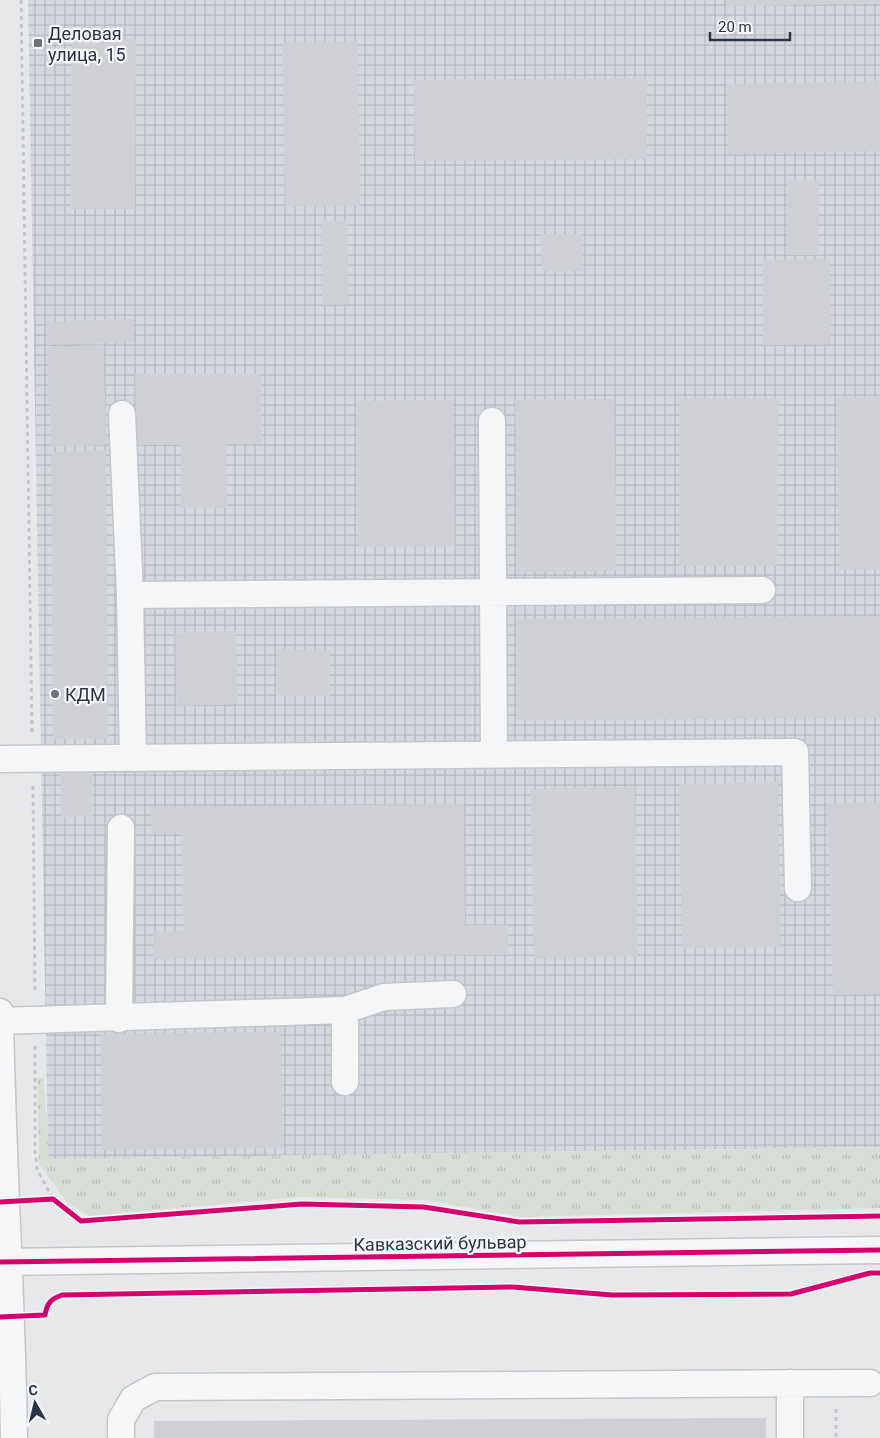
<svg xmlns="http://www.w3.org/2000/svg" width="880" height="1438" viewBox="0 0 880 1438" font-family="Roboto,sans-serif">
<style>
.industrial{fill:url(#industrial-grid)}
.grass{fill:url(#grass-tufts)}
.building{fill:#ced0d3}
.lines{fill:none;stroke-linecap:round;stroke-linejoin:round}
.minor-casing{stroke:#c4c6c8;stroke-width:29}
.path{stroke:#c5c6ca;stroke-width:3;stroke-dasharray:4 4;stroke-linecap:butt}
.minor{stroke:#f5f6f7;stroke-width:26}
.cycleway-casing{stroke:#f4f6f9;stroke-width:8}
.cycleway{stroke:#d6006c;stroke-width:5}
.poi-dot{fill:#6c737f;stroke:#f4f6f9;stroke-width:2}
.labels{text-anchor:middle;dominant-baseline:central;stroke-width:4.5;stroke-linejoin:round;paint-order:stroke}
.poi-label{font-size:18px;fill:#2b3445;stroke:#f4f6f9;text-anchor:start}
.street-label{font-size:18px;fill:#2b3445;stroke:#f4f6f9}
</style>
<defs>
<pattern id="industrial-grid" width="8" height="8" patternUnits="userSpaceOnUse" patternTransform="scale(1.25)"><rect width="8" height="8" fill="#d4d7dd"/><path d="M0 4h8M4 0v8" fill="none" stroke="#b6b9bf"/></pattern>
<pattern id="grass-tufts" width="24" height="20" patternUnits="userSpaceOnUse" patternTransform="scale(1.25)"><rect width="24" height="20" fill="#d6ded6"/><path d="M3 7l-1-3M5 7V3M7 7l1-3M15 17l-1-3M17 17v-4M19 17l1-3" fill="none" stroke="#b8bfb9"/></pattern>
</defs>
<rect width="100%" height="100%" fill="#e6e8ea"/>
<path class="industrial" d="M28,0H880V1147L48,1159Z"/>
<path class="grass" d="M37,1078H44L49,1159L880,1147V1208L522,1217L426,1200L300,1197L88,1216L67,1202L39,1164Z"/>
<path class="building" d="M727,0H880V3L727,7Z
M72,38L136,39L135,209H70Z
M358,41L360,206L285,207L282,42Z
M647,78V159L415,161L414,80Z
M880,81V151L728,154L727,84Z
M788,180L819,181L818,255H787Z
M321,221H347L349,304L322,305Z
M541,234H582L583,271H542Z
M830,259L831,344L763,345L762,260Z
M133,319L134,342L47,345L46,322Z
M103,345L107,445L51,447L47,347Z
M135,374H261L262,444H226L227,508H181V445H136Z
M880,397V569L839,570L837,398Z
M679,398H778L777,566H679Z
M614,399L617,571L517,572L515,400Z
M453,400L455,546L358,547L356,401Z
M106,450L108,739H53L51,452Z
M880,616V718L517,720L516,619Z
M236,631L238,704L177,706L175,633Z
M277,649L330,650V696H276Z
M61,773H92V817H61Z
M778,782L781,947L682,948L679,784Z
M635,787L638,956L534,959L530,789Z
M880,802V994L833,995L827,804Z
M464,804L465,925H508V955L153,959V932L183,931L182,833H152L151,807Z
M281,1032L283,1148L102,1150L101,1034Z
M766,1418V1438H154V1421Z"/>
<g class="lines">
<defs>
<path id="minor" d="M122,414L130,595L133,758
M492,421L494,754
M130,595L762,590
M0,759L795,752L798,888
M0,1012C2,1154 12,1296 14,1438
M119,1019L121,828
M0,1021L345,1010L384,997L453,994
M345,1082V1010
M0,1262L880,1250
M121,1438V1420L133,1399L155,1387L870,1383
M790,1438V1383"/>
</defs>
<use href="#minor" class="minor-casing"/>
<path class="path" d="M21,0L32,732
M33,786L35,994
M35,1046V1151L37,1169L53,1199L81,1221
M45,1315C49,1292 63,1295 83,1294
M836,1409V1438"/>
<use href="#minor" class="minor"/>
<defs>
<path id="cycleway" d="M0,1202L53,1199L81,1221L302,1204L424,1207L519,1222L880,1216
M0,1262L880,1250
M0,1317L45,1315C47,1303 51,1299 62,1295L513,1287L612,1295L791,1294L870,1273H880"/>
</defs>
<use href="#cycleway" class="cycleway-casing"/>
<use href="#cycleway" class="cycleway"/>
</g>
<g class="poi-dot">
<rect x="33" y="38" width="10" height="10" rx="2.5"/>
<circle cx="55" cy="694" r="5"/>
</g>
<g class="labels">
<g class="poi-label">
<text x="48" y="33">Деловая<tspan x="48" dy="21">улица, 15</tspan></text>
<text x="65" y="694">КДМ</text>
</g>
<g class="street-label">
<text transform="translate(440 1243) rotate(-1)">Кавказский бульвар</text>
</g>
</g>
<g transform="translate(35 1403) rotate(352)" stroke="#f4f6f9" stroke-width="4" paint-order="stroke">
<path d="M0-4L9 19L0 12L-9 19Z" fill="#2b3445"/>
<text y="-8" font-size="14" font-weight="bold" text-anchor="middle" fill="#2b3445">С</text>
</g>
<path d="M710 32v8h80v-8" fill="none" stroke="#2b3445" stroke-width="2.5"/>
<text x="718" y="32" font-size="15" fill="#2b3445" stroke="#f4f6f9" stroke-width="4" paint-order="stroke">20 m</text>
</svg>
